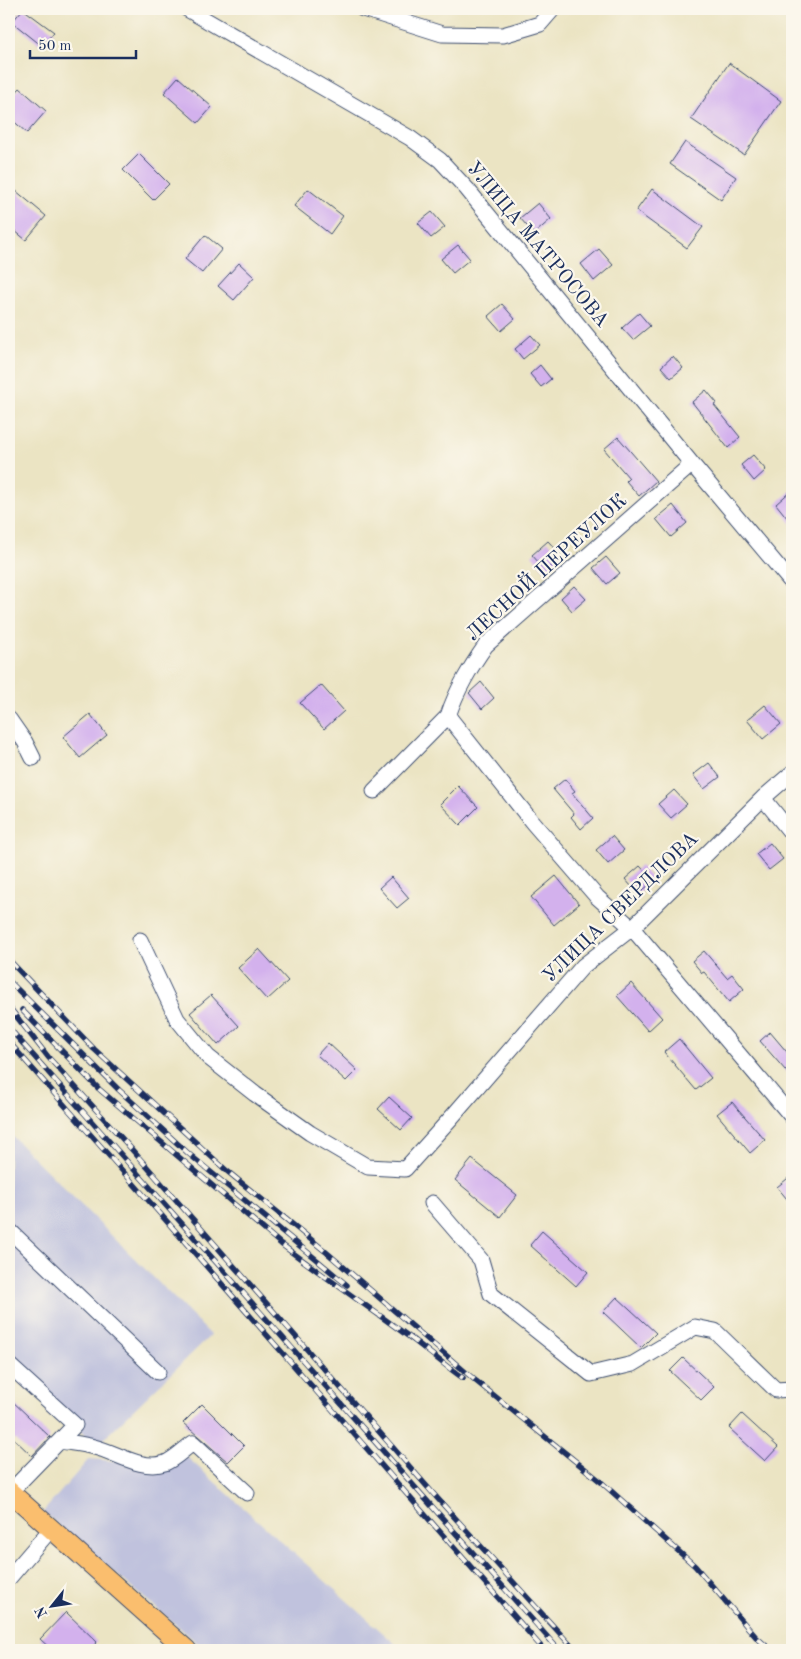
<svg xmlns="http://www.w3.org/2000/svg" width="801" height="1659" viewBox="0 0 801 1659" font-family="'Old Standard TT',serif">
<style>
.industrial{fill:#c0c2dd}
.building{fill:#d3b1ed}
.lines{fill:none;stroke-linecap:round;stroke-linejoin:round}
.minor-casing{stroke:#3a4a6d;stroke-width:17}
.major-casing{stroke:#3a4a6d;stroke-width:21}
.minor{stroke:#fff;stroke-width:15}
.major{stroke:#fabe6e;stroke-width:19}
.rail-casing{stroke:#1b2f5e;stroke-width:5.5}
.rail{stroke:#fbf7ec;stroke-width:4;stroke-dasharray:11;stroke-linecap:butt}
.labels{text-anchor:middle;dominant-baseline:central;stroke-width:4.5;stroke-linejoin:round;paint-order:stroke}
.street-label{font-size:20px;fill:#1b2f5e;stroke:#fbf7ec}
</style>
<rect width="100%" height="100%" fill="#fbf7ec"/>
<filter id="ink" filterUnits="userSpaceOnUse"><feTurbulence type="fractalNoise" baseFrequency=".02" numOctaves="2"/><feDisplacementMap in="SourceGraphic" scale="10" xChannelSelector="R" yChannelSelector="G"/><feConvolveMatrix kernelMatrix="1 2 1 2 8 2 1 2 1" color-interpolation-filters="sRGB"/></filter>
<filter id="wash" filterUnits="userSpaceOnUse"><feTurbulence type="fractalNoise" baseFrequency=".0096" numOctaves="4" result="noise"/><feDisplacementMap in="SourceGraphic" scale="20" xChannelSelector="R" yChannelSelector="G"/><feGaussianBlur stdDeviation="1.12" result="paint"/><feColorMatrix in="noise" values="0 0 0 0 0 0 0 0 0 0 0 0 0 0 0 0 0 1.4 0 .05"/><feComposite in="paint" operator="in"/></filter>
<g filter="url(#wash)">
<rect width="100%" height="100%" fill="#ebe4c3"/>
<path class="industrial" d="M9,1133L211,1335L95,1447L75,1425L9,1365Z
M188,1458L402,1650H206L43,1512L89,1459L142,1463Z"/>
<g id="blocks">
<path class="building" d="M23,9L54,32L42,46L12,22Z
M729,63L781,101L744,155L691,119Z
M178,77L212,107L198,123L164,93Z
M20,88L46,111L27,133L9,117V100Z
M685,142L736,177L721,200L670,164Z
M139,154L169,184L153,200L123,170Z
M9,185L46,216L26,240L9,226Z
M308,189L343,216L330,234L294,206Z
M652,189L703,227L687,248L636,211Z
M538,203L551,219L534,234L520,218Z
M432,212L445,227L431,238L418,223Z
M205,235L222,249L202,273L185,259Z
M458,245L470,259L453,273L441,259Z
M599,249L613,265L594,281L581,264Z
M239,263L254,277L234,300L218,286Z
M502,304L515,319L501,331L488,316Z
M639,313L650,326L633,340L622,328Z
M531,335L540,345L523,359L515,349Z
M673,356L683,368L671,378L661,367Z
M540,365L551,379L541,387L530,374Z
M706,390L717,403L714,405L740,437L728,448L692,402Z
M618,437L656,481L639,496L626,481L629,478L604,449Z
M753,455L766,470L754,481L741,465Z
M792,490V524L776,504Z
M673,505L687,523L671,537L656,519Z
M548,541L562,556L546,571L532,555Z
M606,557L620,573L607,584L593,568Z
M574,586L586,599L572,611L561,598Z
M481,682L494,698L482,709L469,693Z
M321,685L344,711L324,729L300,703Z
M765,705L781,724L763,739L747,720Z
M90,714L107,735L80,758L63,737Z
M709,763L720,777L704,789L693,775Z
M565,779L575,791L572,793L593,818L581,829L571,817L574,814L553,789Z
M458,786L478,807L460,825L440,804Z
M674,790L687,804L671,818L658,804Z
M612,836L624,850L608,864L596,850Z
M770,843L783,859L769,870L756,854Z
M640,866L654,881L638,894L625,879Z
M556,876L579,904L554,925L531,897Z
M391,877L409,898L397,908L379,888Z
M259,949L288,981L267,1000L238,968Z
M704,951L727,978L732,974L744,989L729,1002L704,972L702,973L692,961Z
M631,983L662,1018L648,1031L617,996Z
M211,995L239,1026L218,1045L190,1013Z
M770,1032L792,1058V1078L760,1041Z
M679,1039L711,1078L696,1090L664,1052Z
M328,1043L357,1070L346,1081L317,1055Z
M389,1097L412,1118L401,1130L378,1109Z
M732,1102L765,1140L750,1153L717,1114Z
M472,1159L517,1195L500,1217L455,1180Z
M792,1175V1205L777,1187Z
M542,1231L588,1272L576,1286L530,1245Z
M617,1297L656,1333L641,1348L603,1312Z
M683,1358L714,1387L701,1400L670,1371Z
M9,1398L50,1437L32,1456L9,1434Z
M202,1404L244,1446L228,1462L183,1423Z
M742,1414L778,1447L765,1461L729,1428Z
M66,1612L97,1642L89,1650H52L40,1639Z"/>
</g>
</g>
<g filter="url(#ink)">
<use href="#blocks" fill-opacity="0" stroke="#3a4a6d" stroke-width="1"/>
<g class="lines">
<defs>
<path id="minor" d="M187,9L410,138L440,160L467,189L692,464L792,583
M363,9L442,34L503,35L540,24L553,9
M448,716L533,823L597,897L632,928L792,1117
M9,719L25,742L33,758
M374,791L448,716C457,689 470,668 486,645L692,464
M763,798L792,834
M140,940L177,1019L208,1057L255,1094L310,1133L368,1167L405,1169L451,1118L583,966L632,928L763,798L792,773
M432,1203L481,1260L491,1294L591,1374L633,1364L695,1327L715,1331L776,1390L792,1389
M9,1230L158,1372
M9,1365L75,1425L10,1492
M60,1441C71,1443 83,1444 94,1447C116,1452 141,1471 165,1463C175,1459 184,1449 193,1443L247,1493
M9,1578L51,1529"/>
<path id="major" d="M9,1491L187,1650"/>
</defs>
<use href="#minor" class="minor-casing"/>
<use href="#major" class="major-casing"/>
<use href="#minor" class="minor"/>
<use href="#major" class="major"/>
<defs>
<path id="rail" d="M9,960L94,1049L227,1171L325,1251L476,1381L600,1481L695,1566L756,1637L771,1650
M9,981L119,1090L189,1154L347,1285
M9,1007L49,1058L127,1144L438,1499L575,1650
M22,1010L99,1089L281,1244C323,1276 366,1305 408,1336C427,1350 444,1365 463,1378
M9,1028L559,1650
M9,1042L544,1650"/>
</defs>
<use href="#rail" class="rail-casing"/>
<use href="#rail" class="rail"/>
</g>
</g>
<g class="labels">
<g class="street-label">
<text transform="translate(537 245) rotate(50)">УЛИЦА МАТРОСОВА</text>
<text transform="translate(547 568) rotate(-42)">ЛЕСНОЙ ПЕРЕУЛОК</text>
<text transform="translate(621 908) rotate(-44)">УЛИЦА СВЕРДЛОВА</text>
</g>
</g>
<rect width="801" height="1659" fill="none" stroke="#fbf7ec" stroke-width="30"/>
<g transform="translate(52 1606) rotate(240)" stroke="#fbf7ec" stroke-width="4" paint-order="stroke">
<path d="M0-4L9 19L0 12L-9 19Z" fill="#1b2f5e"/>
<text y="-8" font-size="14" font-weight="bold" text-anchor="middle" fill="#1b2f5e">N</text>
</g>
<path d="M30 50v8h106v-8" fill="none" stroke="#1b2f5e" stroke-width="2.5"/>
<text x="38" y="50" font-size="15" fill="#1b2f5e" stroke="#fbf7ec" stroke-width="4" paint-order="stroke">50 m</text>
</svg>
